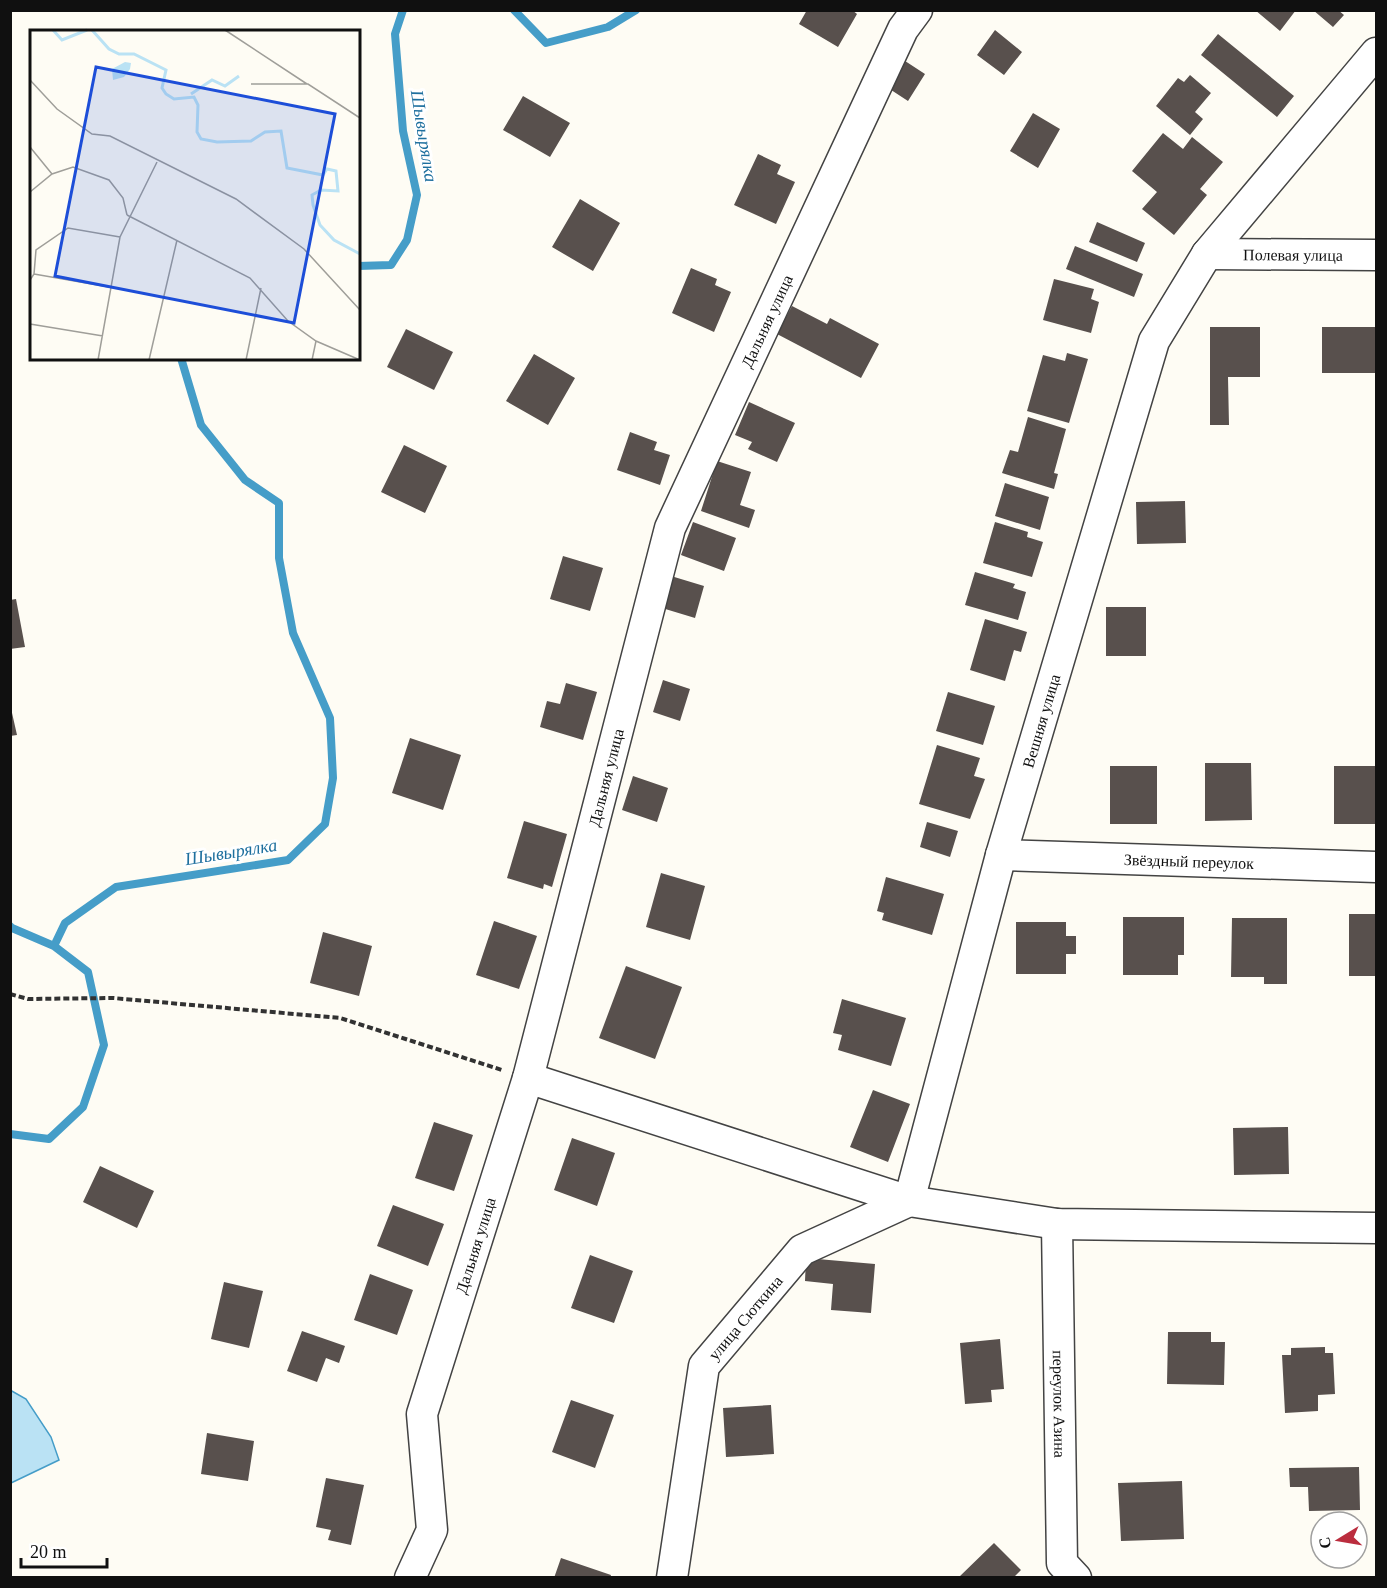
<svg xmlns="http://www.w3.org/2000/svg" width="1387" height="1588" viewBox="0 0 1387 1588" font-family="Georgia,serif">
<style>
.water{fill:#bae2f4;stroke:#459dc8;stroke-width:1.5}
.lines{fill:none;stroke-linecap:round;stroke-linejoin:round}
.stream{stroke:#459dc8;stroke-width:8}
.building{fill:#58504d}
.minor-casing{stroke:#434343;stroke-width:33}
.path{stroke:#323232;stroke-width:4;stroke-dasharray:6 3;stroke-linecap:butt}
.minor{stroke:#fff;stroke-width:30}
.labels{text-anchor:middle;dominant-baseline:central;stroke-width:6;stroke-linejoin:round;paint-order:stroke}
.street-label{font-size:16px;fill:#101010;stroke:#fff}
.water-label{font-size:18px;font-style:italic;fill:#1e6f9e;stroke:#fff}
.inset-river{fill:none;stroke:#bae2f4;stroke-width:3}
.inset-road{fill:none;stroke:#9f9e99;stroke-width:1.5}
.view{fill:#1d4ed8;fill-opacity:0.15;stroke:#1d4ed8;stroke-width:3}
.inset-edge{fill:none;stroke:#101010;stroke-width:3}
</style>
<rect width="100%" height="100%" fill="#fefcf4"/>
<path class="water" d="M10,1390L26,1399L51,1437L59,1460L11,1483Z"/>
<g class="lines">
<path class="stream" d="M514,10L546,43L608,27L636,10
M358,266L391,265L407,240L417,195L403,131L395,34L403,10
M10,926L12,928L54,946
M10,1134L49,1139L83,1107L104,1045L88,972L54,946L65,923L116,887L288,860L325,824L333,778L330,718L293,633L279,558V503L245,480L201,425L181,358"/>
</g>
<path class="building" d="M807,10H852L857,14L838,47L799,24Z
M1255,10H1296L1280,31Z
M1313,10H1338L1344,15L1333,27Z
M995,30L1022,52L1004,75L977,55Z
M1218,34L1294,96L1277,117L1201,55Z
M902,59L925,74L908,101L885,86Z
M1190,75L1211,93L1195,112L1203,119L1190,135L1156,106L1178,78L1184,82Z
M523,96L570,123L550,157L503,130Z
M1033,113L1060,129L1038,168L1010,151Z
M1163,133L1183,149L1192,137L1223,162L1200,189L1207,195L1174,235L1142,209L1157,192L1132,171Z
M758,154L781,165L777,174L795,182L776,224L734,205Z
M580,199L620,223L593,271L552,247Z
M1097,222L1145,243L1137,262L1089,242Z
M1075,246L1143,274L1134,297L1066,269Z
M691,268L717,279L715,285L731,292L714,332L672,313Z
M1054,279L1094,289L1091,299L1099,302L1091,333L1043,320Z
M792,306L827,324L830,318L879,344L861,378L777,334Z
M1210,327H1260V377H1228L1229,425H1210Z
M1322,327H1376V373H1322Z
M406,329L453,352L434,390L387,367Z
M1067,353L1088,359L1069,423L1027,411L1043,355L1065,361Z
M534,354L575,378L548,425L506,401Z
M749,402L795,423L777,462L748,449L752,442L735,435Z
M1028,417L1066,429L1054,473L1058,474L1054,489L1002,473L1010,450L1018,452Z
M630,432L657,442L654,450L670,455L660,485L617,470Z
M404,445L447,466L425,513L381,492Z
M717,461L751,472L740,505L755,510L749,528L701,511Z
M1005,483L1049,497L1040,530L995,516Z
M1185,501L1186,543L1137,544L1136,502Z
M693,522L736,538L724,571L681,555Z
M995,522L1028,532L1027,537L1043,542L1032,577L983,563Z
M563,556L603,568L590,611L550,599Z
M975,572L1015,584L1013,588L1026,592L1018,620L965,605Z
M671,576L704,586L695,618L662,608Z
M16,599L25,647L10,649V600Z
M1106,607H1146V656H1106Z
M985,619L1027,632L1021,652L1014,650L1005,681L970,670Z
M663,680L690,689L680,721L653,712Z
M566,683L597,692L583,740L540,727L547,701L560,704Z
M948,692L995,706L983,745L936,731Z
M10,704L17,735L10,736Z
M410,738L461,755L443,810L392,793Z
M937,745L980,758L974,776L985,779L970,819L919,804Z
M1205,763H1251L1252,820L1205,821Z
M1110,766H1157V824H1110Z
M1334,766H1376V824H1334Z
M633,776L668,788L657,822L622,810Z
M524,821L567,834L552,887L544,884L543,889L507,878Z
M927,822L958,831L950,857L920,847Z
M661,873L705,886L690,940L646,927Z
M886,877L944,894L932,935L882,920L884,913L877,911Z
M1349,914H1375L1376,976H1349Z
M1123,917H1184V955H1178V975H1123Z
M1232,918H1287V984H1264V977H1231Z
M494,921L537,936L519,989L476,975Z
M1016,922H1066V936H1076V954H1066V974H1016Z
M323,932L372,946L359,996L310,983Z
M626,966L682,987L655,1059L599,1038Z
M842,999L906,1018L891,1066L838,1050L842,1035L833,1033Z
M873,1090L910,1104L888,1162L850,1147Z
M434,1122L473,1135L454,1191L415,1178Z
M1288,1127L1289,1174L1234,1175L1233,1128Z
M572,1138L615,1153L597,1206L554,1190Z
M100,1166L154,1191L137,1228L83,1202Z
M393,1205L444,1224L428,1266L377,1246Z
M590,1255L633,1271L614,1323L571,1308Z
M806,1258L875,1264L871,1313L831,1310L833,1284L805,1281Z
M370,1274L413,1290L397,1335L354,1320Z
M224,1282L263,1291L249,1348L211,1339Z
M302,1331L345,1346L339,1363L326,1358L317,1382L287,1371Z
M1168,1332H1211V1342H1225L1224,1385L1167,1384Z
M1000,1339L1004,1389L991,1390L992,1402L965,1404L960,1343Z
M1325,1347V1353H1333L1335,1394L1318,1395V1411L1285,1413L1282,1355H1291V1348Z
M571,1400L614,1415L595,1468L552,1452Z
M771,1405L774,1454L726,1457L723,1408Z
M207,1433L254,1441L248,1481L201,1474Z
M1359,1467L1360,1510L1309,1511L1308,1487H1290L1289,1468Z
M326,1478L364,1485L351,1545L328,1540L331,1530L316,1527Z
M1182,1481L1184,1539L1121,1541L1118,1483Z
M994,1543L1021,1570L1013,1578H958Z
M561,1558L611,1575L610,1578H554Z"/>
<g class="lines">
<defs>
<g id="minor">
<path id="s1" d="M1207,254L1376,255"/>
<path id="s2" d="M1001,855L1376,867"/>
<path d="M528,1078L909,1201L1057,1224L1376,1228"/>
<path id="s3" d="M909,1201L1001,855L1154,341L1207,254L1376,53"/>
<path id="s4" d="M1057,1224L1062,1563L1076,1578"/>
<path id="s5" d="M410,1578L432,1530L422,1414L528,1078L670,528L903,29L917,10"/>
<path id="s6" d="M672,1578L704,1366L802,1250L909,1201"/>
</g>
</defs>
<use href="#minor" class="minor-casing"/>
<path class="path" d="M10,994L28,999L113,998L340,1018L502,1070"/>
<use href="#minor" class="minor"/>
</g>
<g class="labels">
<g class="street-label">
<text stroke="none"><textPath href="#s1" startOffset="86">Полевая улица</textPath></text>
<text stroke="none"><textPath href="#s5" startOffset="1318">Дальняя улица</textPath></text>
<text stroke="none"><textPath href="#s3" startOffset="498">Вешняя улица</textPath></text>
<text stroke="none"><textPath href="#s5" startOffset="832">Дальняя улица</textPath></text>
<text stroke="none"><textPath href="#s2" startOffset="188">Звёздный переулок</textPath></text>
<text stroke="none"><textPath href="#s5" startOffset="346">Дальняя улица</textPath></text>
<text stroke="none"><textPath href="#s6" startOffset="278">улица Сюткина</textPath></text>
<text stroke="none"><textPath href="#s4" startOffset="180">переулок Азина</textPath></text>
</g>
<g class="water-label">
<text transform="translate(424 136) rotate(81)">Шывырялка</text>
<text transform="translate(231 852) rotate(-9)">Шывырялка</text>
</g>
</g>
<g transform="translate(30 30)">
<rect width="330" height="330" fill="#fefcf4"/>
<path d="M95,32L101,33L100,39L94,47L83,50L82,39Z" fill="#bae2f4"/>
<path class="inset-river" d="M23,0L32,10L57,0M62,0L79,19L89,24H104L136,40L132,58L136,64L144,69L164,67L168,75L167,102L171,109L187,112L221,111L235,102L251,101L257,138L293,145L297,139L306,141L308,161L291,160L282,165L283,175L290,195L304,210L330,224M161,64L182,50L195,56L209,46"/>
<path class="inset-road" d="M195,0L277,54M0,50L27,79L62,104L80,106L206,169L274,219L330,280M221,54H278L330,88M0,117L22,144M0,162L22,144L43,137L79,150L93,168L97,185M97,185L220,248L258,291L286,311L330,330M4,244L79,257M0,250L4,244L6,220L38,198L90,207M0,294L73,306M68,330L90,207L127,132M119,330L147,210M216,330L231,258M282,330L286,311"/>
<path class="view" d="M66,37L305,84L264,293L25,246Z"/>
<rect width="330" height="330" class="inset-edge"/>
</g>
<rect width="1387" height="1588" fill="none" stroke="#101010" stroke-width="24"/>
<g transform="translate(1339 1540) rotate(259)"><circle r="28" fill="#ffffff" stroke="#9f9f9f" stroke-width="1.5"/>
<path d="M0-4.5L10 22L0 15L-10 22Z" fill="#bb2d3e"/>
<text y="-9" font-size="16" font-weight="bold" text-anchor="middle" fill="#101010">С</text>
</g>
<path d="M21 1558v9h86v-9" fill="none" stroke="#101010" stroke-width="3"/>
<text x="30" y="1558" font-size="18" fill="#101010" stroke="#ffffff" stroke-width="4.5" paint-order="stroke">20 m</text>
</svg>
